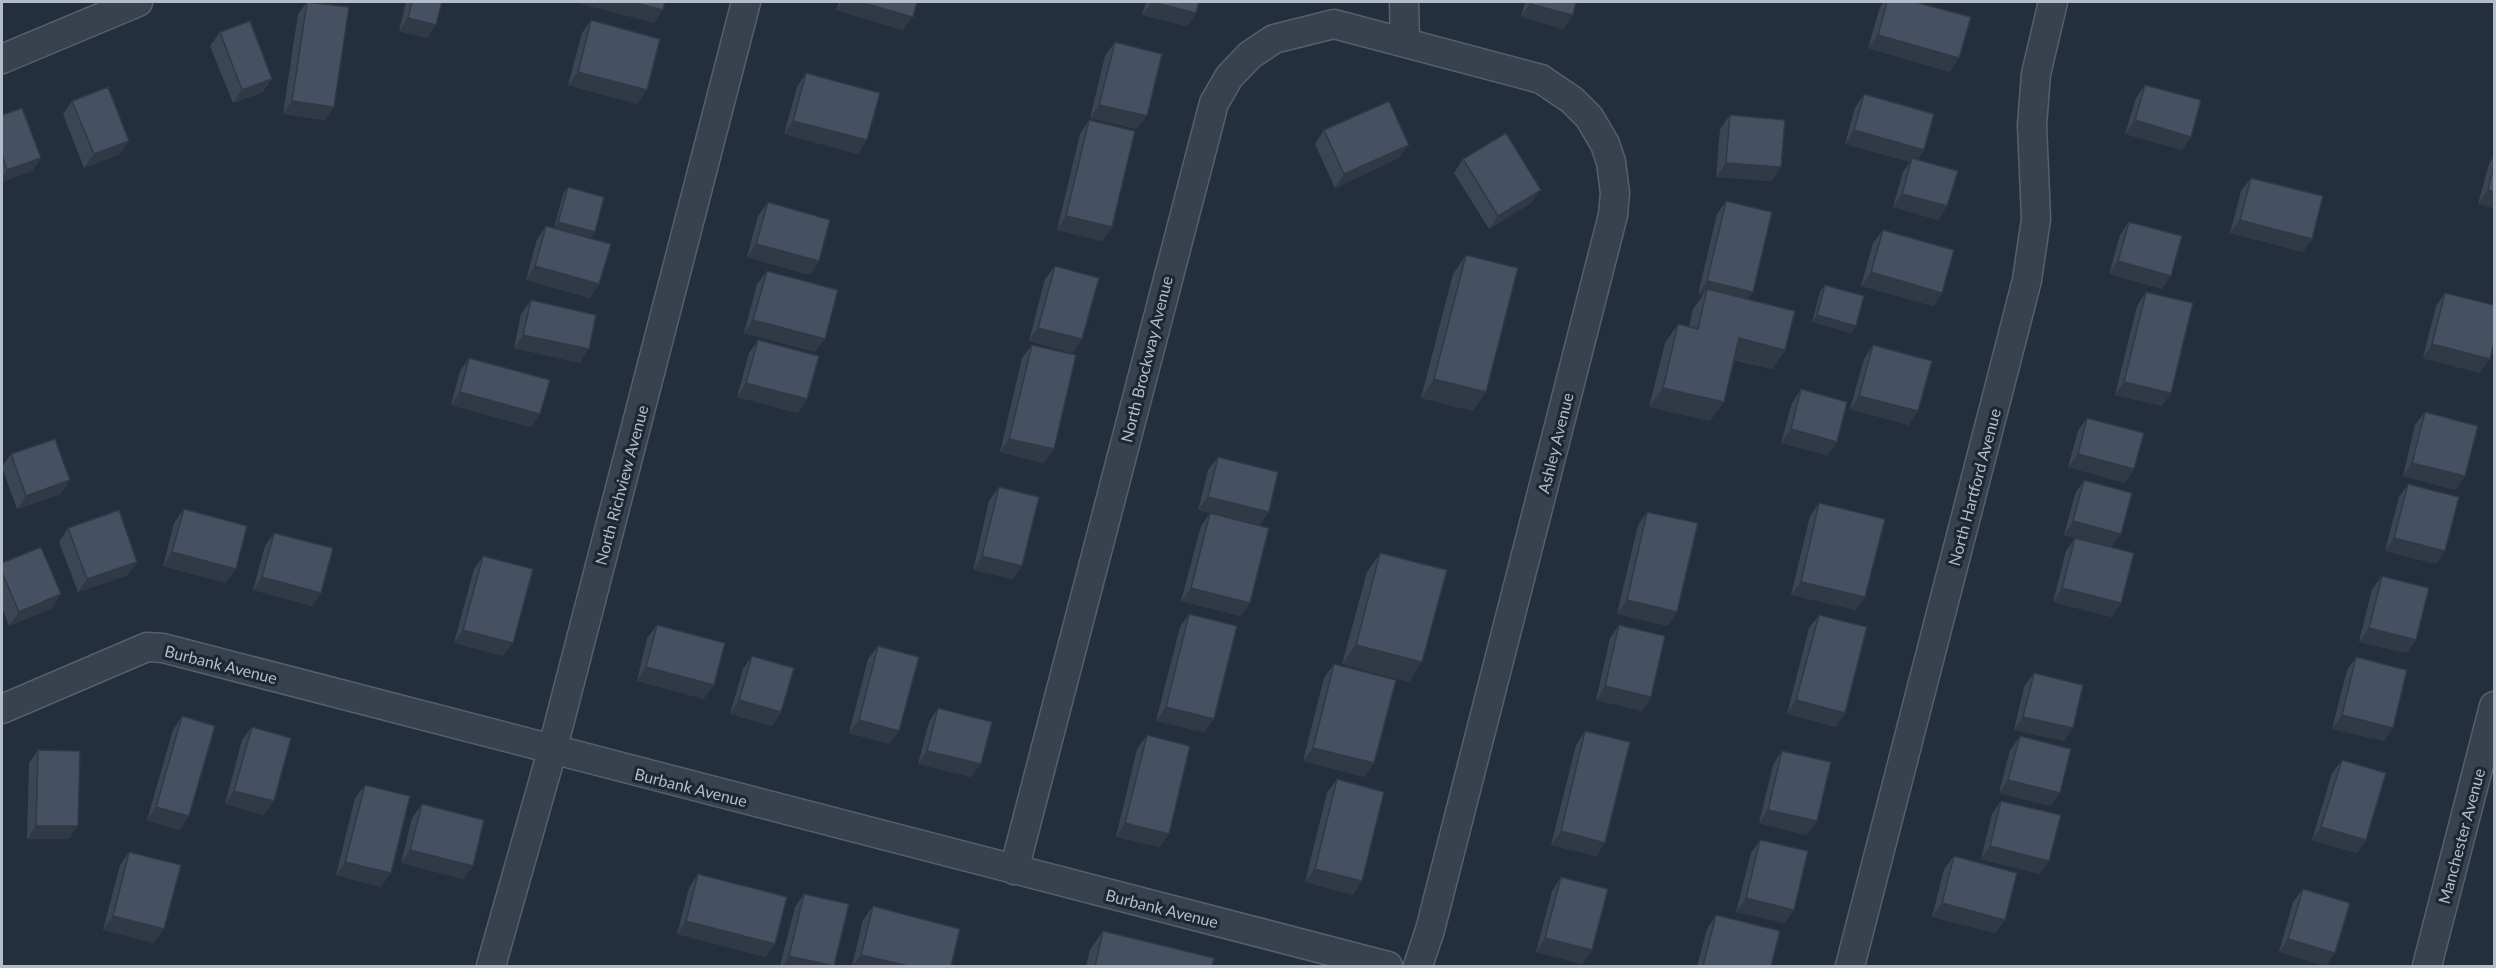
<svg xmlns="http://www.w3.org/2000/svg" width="2496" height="968" viewBox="0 0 2496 968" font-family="Lato,sans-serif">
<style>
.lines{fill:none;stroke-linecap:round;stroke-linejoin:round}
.street-casing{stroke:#565f6c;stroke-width:31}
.street{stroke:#38414e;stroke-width:28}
.wall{fill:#3b4654}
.shaded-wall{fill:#303945}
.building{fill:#455162;stroke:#303945;stroke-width:1.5}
.labels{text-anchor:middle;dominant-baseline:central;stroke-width:6;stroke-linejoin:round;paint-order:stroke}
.street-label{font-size:16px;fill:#b4bcc9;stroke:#1d2633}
</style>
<rect width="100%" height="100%" fill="#242f3e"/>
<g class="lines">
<defs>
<path id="street" d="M1404,2L1405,42
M2,59L138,2
M2,709L147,647L163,648L1388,966
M1014,870L1214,103L1229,77L1250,55L1274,39L1334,24L1541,79L1572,100L1589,117L1605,144L1611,162L1615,193L1613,215L1430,930L1418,966
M491,966L552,751L746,2
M1850,966L2027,280L2036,219L2032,125L2036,74L2053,2
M2427,966L2494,706"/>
</defs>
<use href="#street" class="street-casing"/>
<use href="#street" class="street"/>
</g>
<path class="wall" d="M307,2L325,120L283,114L298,14Z
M406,2H442L436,25L427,38L399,31Z
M839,2H917L903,30L836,10Z
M1146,2H1199L1196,13L1187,26L1142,15Z
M1525,2H1576L1563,29L1521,17Z
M1884,2H1915L1950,72L1868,48L1880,7Z
M591,20L647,90L637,104L568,85L582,33Z
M220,32L263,92L233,103L210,46Z
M1115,42L1137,129L1090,118L1105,56Z
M806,73L858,154L784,134L797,87Z
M2145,85L2191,137L2182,150L2125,134L2136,98Z
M1864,94L1924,150L1917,160L1947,206L1938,220L1893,207L1903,172L1910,162L1845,144L1855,108Z
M72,101L129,141L120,154L84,168L63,114Z
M2,115L41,158L32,171L2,182Z
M1730,115L1772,181L1716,177L1720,129Z
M1089,120L1112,227L1102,241L1057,230L1080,134Z
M1324,130L1399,158L1335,188L1315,144Z
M2494,156V208L2478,204L2489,164Z
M1463,159L1531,203L1489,229L1454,173Z
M2251,178L2312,239L2303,252L2230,233L2241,191Z
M568,187L595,232L591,238L599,284L590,298L526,280L537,239L546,226L554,228L563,194Z
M1726,201L1748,299L1785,350L1772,369L1734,360L1724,402L1710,421L1649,407L1665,343L1678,324L1689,327L1693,309L1703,295L1698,294L1717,214Z
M768,202L819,261L810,275L747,257L758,216Z
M2129,222L2162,289L2109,274L2120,235Z
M1883,230L1942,293L1933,306L1861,286L1873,243Z
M1466,255L1473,411L1421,398L1453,274Z
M1055,266L1082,339L1073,353L1029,341L1045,279Z
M767,271L815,352L744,333L757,284Z
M1825,285L1856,326L1851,333L1812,322L1820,292Z
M2146,292L2162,406L2115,395L2137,306Z
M2445,293L2480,373L2423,358L2436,306Z
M531,300L580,363L514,348L521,314Z
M758,340L807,399L798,413L737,397L749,353Z
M1032,345L1044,463L1000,452L1022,358Z
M1873,345L1918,411L1909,425L1850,409L1864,359Z
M469,358L531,427L451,405L460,371Z
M1801,389L1837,442L1827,455L1781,443L1792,403Z
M2425,412L2456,490L2403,476L2415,425Z
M2087,418L2134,469L2125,483L2068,467L2078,431Z
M11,454L61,494L17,509L2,467Z
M1218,457L1269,512L1259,525L1198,510L1208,470Z
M2084,480L2112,547V617L2053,602L2066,551L2075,538L2064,535L2075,494Z
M2408,484L2436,564L2385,551L2399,497Z
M999,487L1022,566L1013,579L973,570L989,501Z
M1819,503L1865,597L1856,610L1791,595L1810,516Z
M184,509L226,583L163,566L174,523Z
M1647,512L1668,626L1617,614L1638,525Z
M1210,513L1241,616L1181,601L1201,526Z
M68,528L128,575L78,592L59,542Z
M274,533L321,593L312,606L253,590L265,546Z
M1380,553L1409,682L1342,664L1367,572Z
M483,556L503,656L454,643L474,569Z
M2,563L52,608L9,626L2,607Z
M2382,576L2407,653L2359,642L2372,589Z
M1189,614L1214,719L1204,732L1156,721L1180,627Z
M1819,615L1845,713L1836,727L1787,714L1809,628Z
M657,625L704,699L637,681L647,638Z
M1619,625L1651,697L1642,711L1596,700L1610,638Z
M878,646L890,744L849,733L868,659Z
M752,656L781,712L772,726L730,714L743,669Z
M2356,657L2393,728L2384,741L2332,729L2347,670Z
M1334,664L1365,777L1303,761L1324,678Z
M2034,673L2073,728L2064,741L2014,730L2024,687Z
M938,708L971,777L918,764L929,722Z
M182,716L180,830L147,820L173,730Z
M252,727L264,815L225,804L242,740Z
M1585,731L1605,843L1596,856L1551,845L1576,745Z
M1147,735L1160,847L1116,837L1137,749Z
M2020,736L2051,806L1999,793L2010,750Z
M38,750L69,839H27L29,763Z
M1782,751L1807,835L1759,823L1773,765Z
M2342,760L2366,840L2357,853L2312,840L2332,773Z
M1337,779L1353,895L1305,882L1327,793Z
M365,785L381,887L336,875L355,798Z
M2001,801L2040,874L1981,859L1992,814Z
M422,804L473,866L463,879L401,863L412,818Z
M1760,840L1785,923L1736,912L1751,853Z
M129,852L154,943L103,930L120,865Z
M1954,856L2005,920L1995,933L1932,917L1944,869Z
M698,874L766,957L677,934L689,888Z
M1561,877L1592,950L1582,964L1536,952L1552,891Z
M2303,889L2326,966L2279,952L2293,902Z
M804,894L834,966H780L795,907Z
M873,906L951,966H852L863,920Z
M1716,915L1771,966H1697L1707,929Z
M1103,931L1212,966H1086L1090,950Z"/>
<path class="shaded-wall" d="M573,2H632L663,10L654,23Z
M842,2H860L913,17L903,30L836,10Z
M1152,2L1196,13L1187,26L1142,15Z
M1530,4L1573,15L1563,29L1521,17Z
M408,18L436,25L427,38L399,31Z
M1878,35L1959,58L1950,72L1868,48Z
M578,72L647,90L637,104L568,85Z
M272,79L263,92L233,103L242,90Z
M292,101L334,107L325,120L283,114Z
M1099,105L1147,116L1137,129L1090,118Z
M2135,120L2191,137L2182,150L2125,134Z
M793,121L867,140L858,154L784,134Z
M1854,130L1924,150L1915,163L1912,158L1910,162L1845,144Z
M129,141L120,154L84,168L94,154Z
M1409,145L1399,158L1335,188L1344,174Z
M41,158L32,171L2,182V178L7,170Z
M1726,163L1781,167L1772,181L1716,177Z
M1541,190L1531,203L1489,229L1498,216Z
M2488,190L2494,192V208L2478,204Z
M1902,194L1947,206L1938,220L1893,207Z
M1066,216L1112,227L1102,241L1057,230Z
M2240,220L2312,239L2303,252L2230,233Z
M558,222L595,232L590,239L553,229Z
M756,244L819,261L810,275L747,257Z
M2118,261L2171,276L2162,289L2109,274Z
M535,266L599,284L590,298L526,280Z
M1871,272L1942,293L1933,306L1861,286Z
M1707,281L1753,292L1744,305L1707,289L1703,295L1698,294Z
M1817,315L1856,326L1851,333L1812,322Z
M753,320L825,339L815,352L744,333Z
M1038,328L1082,339L1073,353L1029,341Z
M523,335L589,349L580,363L514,348Z
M1739,338L1785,350L1772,369L1726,357Z
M2432,344L2490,359L2480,373L2423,358Z
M1434,379L1486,392L1473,411L1421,398Z
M2124,382L2171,393L2162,406L2115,395Z
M746,383L807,399L798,413L737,397Z
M1663,388L1724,402L1710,421L1649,407Z
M460,392L540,414L531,427L451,405Z
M1859,396L1918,411L1909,425L1850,409Z
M1791,429L1837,442L1827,455L1781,443Z
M1009,439L1054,449L1044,463L1000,452Z
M2078,454L2134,469L2125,483L2068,467Z
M2412,463L2465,476L2456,490L2403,476Z
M70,480L61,494L17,509L26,496Z
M1208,497L1269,512L1259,525L1198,510Z
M2073,521L2121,534L2111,548L2064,535Z
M2394,538L2445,551L2436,564L2385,551Z
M172,552L236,569L226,583L163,566Z
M982,556L1022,566L1013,579L973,570Z
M137,562L128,575L78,592L87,579Z
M262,577L321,593L312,606L253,590Z
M1801,582L1865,597L1856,610L1791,595Z
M1191,588L1250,603L1241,616L1181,601Z
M2062,588L2121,603L2112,617L2053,602Z
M61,594L52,608L9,626L19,612Z
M1627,600L1677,612L1668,626L1617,614Z
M2369,628L2416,640L2407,653L2359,642Z
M463,630L513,643L503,656L454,643Z
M1356,645L1422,662L1409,682L1342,664Z
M646,667L714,685L704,699L637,681Z
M1605,686L1651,697L1642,711L1596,700Z
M739,700L781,712L772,726L730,714Z
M1796,700L1845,713L1836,727L1787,714Z
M1166,707L1214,719L1204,732L1156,721Z
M2342,715L2393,728L2384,741L2332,729Z
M2023,717L2073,728L2064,741L2014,730Z
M859,720L899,731L890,744L849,733Z
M1313,748L1374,763L1365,777L1303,761Z
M927,751L981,764L971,777L918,764Z
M2008,780L2060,793L2051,806L1999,793Z
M234,791L274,801L264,815L225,804Z
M156,807L189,816L180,830L147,820Z
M1768,810L1817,821L1807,835L1759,823Z
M1125,823L1169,834L1160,847L1116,837Z
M36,826H78L69,839H27Z
M2321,827L2366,840L2357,853L2312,840Z
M1561,831L1605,843L1596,856L1551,845Z
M1990,846L2049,861L2040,874L1981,859Z
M410,850L473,866L463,879L401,863Z
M345,862L391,873L381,887L336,875Z
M1315,869L1362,881L1353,895L1305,882Z
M1746,898L1794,910L1785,923L1736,912Z
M1942,903L2005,920L1995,933L1932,917Z
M113,916L164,929L154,943L103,930Z
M686,921L775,944L766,957L677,934Z
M1545,938L1592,950L1582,964L1536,952Z
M2288,939L2335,953L2326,966L2279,952Z
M861,955L909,966H852Z
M789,956L834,966H782Z"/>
<path class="building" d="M307,2L349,7L334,107L292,101Z
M412,2H442L436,25L408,18Z
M632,2H665L663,10Z
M860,2H917L913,17Z
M1152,2H1199L1196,13Z
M1531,2H1576L1573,15L1530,4Z
M1887,2H1915L1971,17L1959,58L1878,35Z
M591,20L660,39L647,90L578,72Z
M250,21L272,79L242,90L220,32Z
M1115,42L1162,54L1147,116L1099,105Z
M806,73L880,93L867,140L793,121Z
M2145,85L2201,100L2191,137L2135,120Z
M108,87L129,141L94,154L72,101Z
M1864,94L1934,114L1924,150L1854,130Z
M1389,101L1409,145L1344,174L1324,130Z
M22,108L41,158L7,170L2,155V115Z
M1730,115L1785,120L1781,167L1726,163Z
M1089,120L1135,131L1112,227L1066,216Z
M1506,133L1541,190L1498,216L1463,159Z
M1912,158L1958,171L1947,206L1902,194Z
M2494,165V192L2488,190Z
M2251,178L2323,196L2312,239L2240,220Z
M568,187L604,197L595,232L558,222Z
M1726,201L1772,212L1753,292L1707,281Z
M768,202L830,220L819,261L756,244Z
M2129,222L2182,236L2171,276L2118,261Z
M546,226L611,244L599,284L535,266Z
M1883,230L1954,250L1942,293L1871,272Z
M1466,255L1518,268L1486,392L1434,379Z
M1055,266L1099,278L1082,339L1038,328Z
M767,271L838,290L825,339L753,320Z
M1825,285L1864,296L1856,326L1817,315Z
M1707,289L1795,311L1785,350L1739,338L1724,402L1663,388L1678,324L1698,329Z
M2146,292L2193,303L2171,393L2124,382Z
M2445,293L2494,305V342L2490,359L2432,344Z
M531,300L596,315L589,349L523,335Z
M758,340L819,356L807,399L746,383Z
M1032,345L1076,355L1054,449L1009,439Z
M1873,345L1932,361L1918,411L1859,396Z
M469,358L550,380L540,414L460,392Z
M1801,389L1847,402L1837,442L1791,429Z
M2425,412L2478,426L2465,476L2412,463Z
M2087,418L2144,433L2134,469L2078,454Z
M55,439L70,480L26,496L11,454Z
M1218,457L1278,472L1269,512L1208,497Z
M2084,480L2132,493L2121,534L2073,521Z
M2408,484L2459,497L2445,551L2394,538Z
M999,487L1039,497L1022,566L982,556Z
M1819,503L1885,519L1865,597L1801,582Z
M184,509L247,526L236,569L172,552Z
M119,510L137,562L87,579L68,528Z
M1647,512L1698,523L1677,612L1627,600Z
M1210,513L1269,528L1250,603L1191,588Z
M274,533L333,548L321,593L262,577Z
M2075,538L2134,553L2121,603L2062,588Z
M41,547L61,594L19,612L2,572V563Z
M1380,553L1447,570L1422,662L1356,645Z
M483,556L533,569L513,643L463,630Z
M2382,576L2429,588L2416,640L2369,628Z
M1189,614L1237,626L1214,719L1166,707Z
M1819,615L1867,627L1845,713L1796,700Z
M657,625L725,643L714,685L646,667Z
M1619,625L1665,636L1651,697L1605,686Z
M878,646L919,657L899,731L859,720Z
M752,656L794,668L781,712L739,700Z
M2356,657L2407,670L2393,728L2342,715Z
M1334,664L1396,680L1374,763L1313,748Z
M2034,673L2083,685L2073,728L2023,717Z
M938,708L992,722L981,764L927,751Z
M182,716L215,726L189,816L156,807Z
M252,727L291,738L274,801L234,791Z
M1585,731L1630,742L1605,843L1561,831Z
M1147,735L1190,746L1169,834L1125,823Z
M2020,736L2071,749L2060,793L2008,780Z
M38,750L80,751L78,826H36Z
M1782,751L1831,762L1817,821L1768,810Z
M2342,760L2386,773L2366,840L2321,827Z
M1337,779L1384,792L1362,881L1315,869Z
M365,785L410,796L391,873L345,862Z
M2001,801L2061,815L2049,861L1990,846Z
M422,804L484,820L473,866L410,850Z
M1760,840L1808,851L1794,910L1746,898Z
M129,852L181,865L164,929L113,916Z
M1954,856L2017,873L2005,920L1942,903Z
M698,874L787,897L775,944L686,921Z
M1561,877L1608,889L1592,950L1545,938Z
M2303,889L2350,903L2335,953L2288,939Z
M804,894L849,904L834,966L789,956Z
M873,906L960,929L951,966H909L861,955Z
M1716,915L1780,931L1771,966H1703Z
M1103,931L1214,958L1212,966H1095Z"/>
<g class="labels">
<g class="street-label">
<text transform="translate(1146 359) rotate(-76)">North Brockway Avenue</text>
<text transform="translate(1555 443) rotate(-76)">Ashley Avenue</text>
<text transform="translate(621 485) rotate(-75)">North Richview Avenue</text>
<text transform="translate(1974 487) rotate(-75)">North Hartford Avenue</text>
<text transform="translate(221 664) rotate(14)">Burbank Avenue</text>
<text transform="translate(691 787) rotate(14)">Burbank Avenue</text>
<text transform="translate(2461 836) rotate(-75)">Manchester Avenue</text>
<text transform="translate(1162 908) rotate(14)">Burbank Avenue</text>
</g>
</g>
<rect width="2496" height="968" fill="none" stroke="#b4bcc9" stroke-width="6"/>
</svg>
